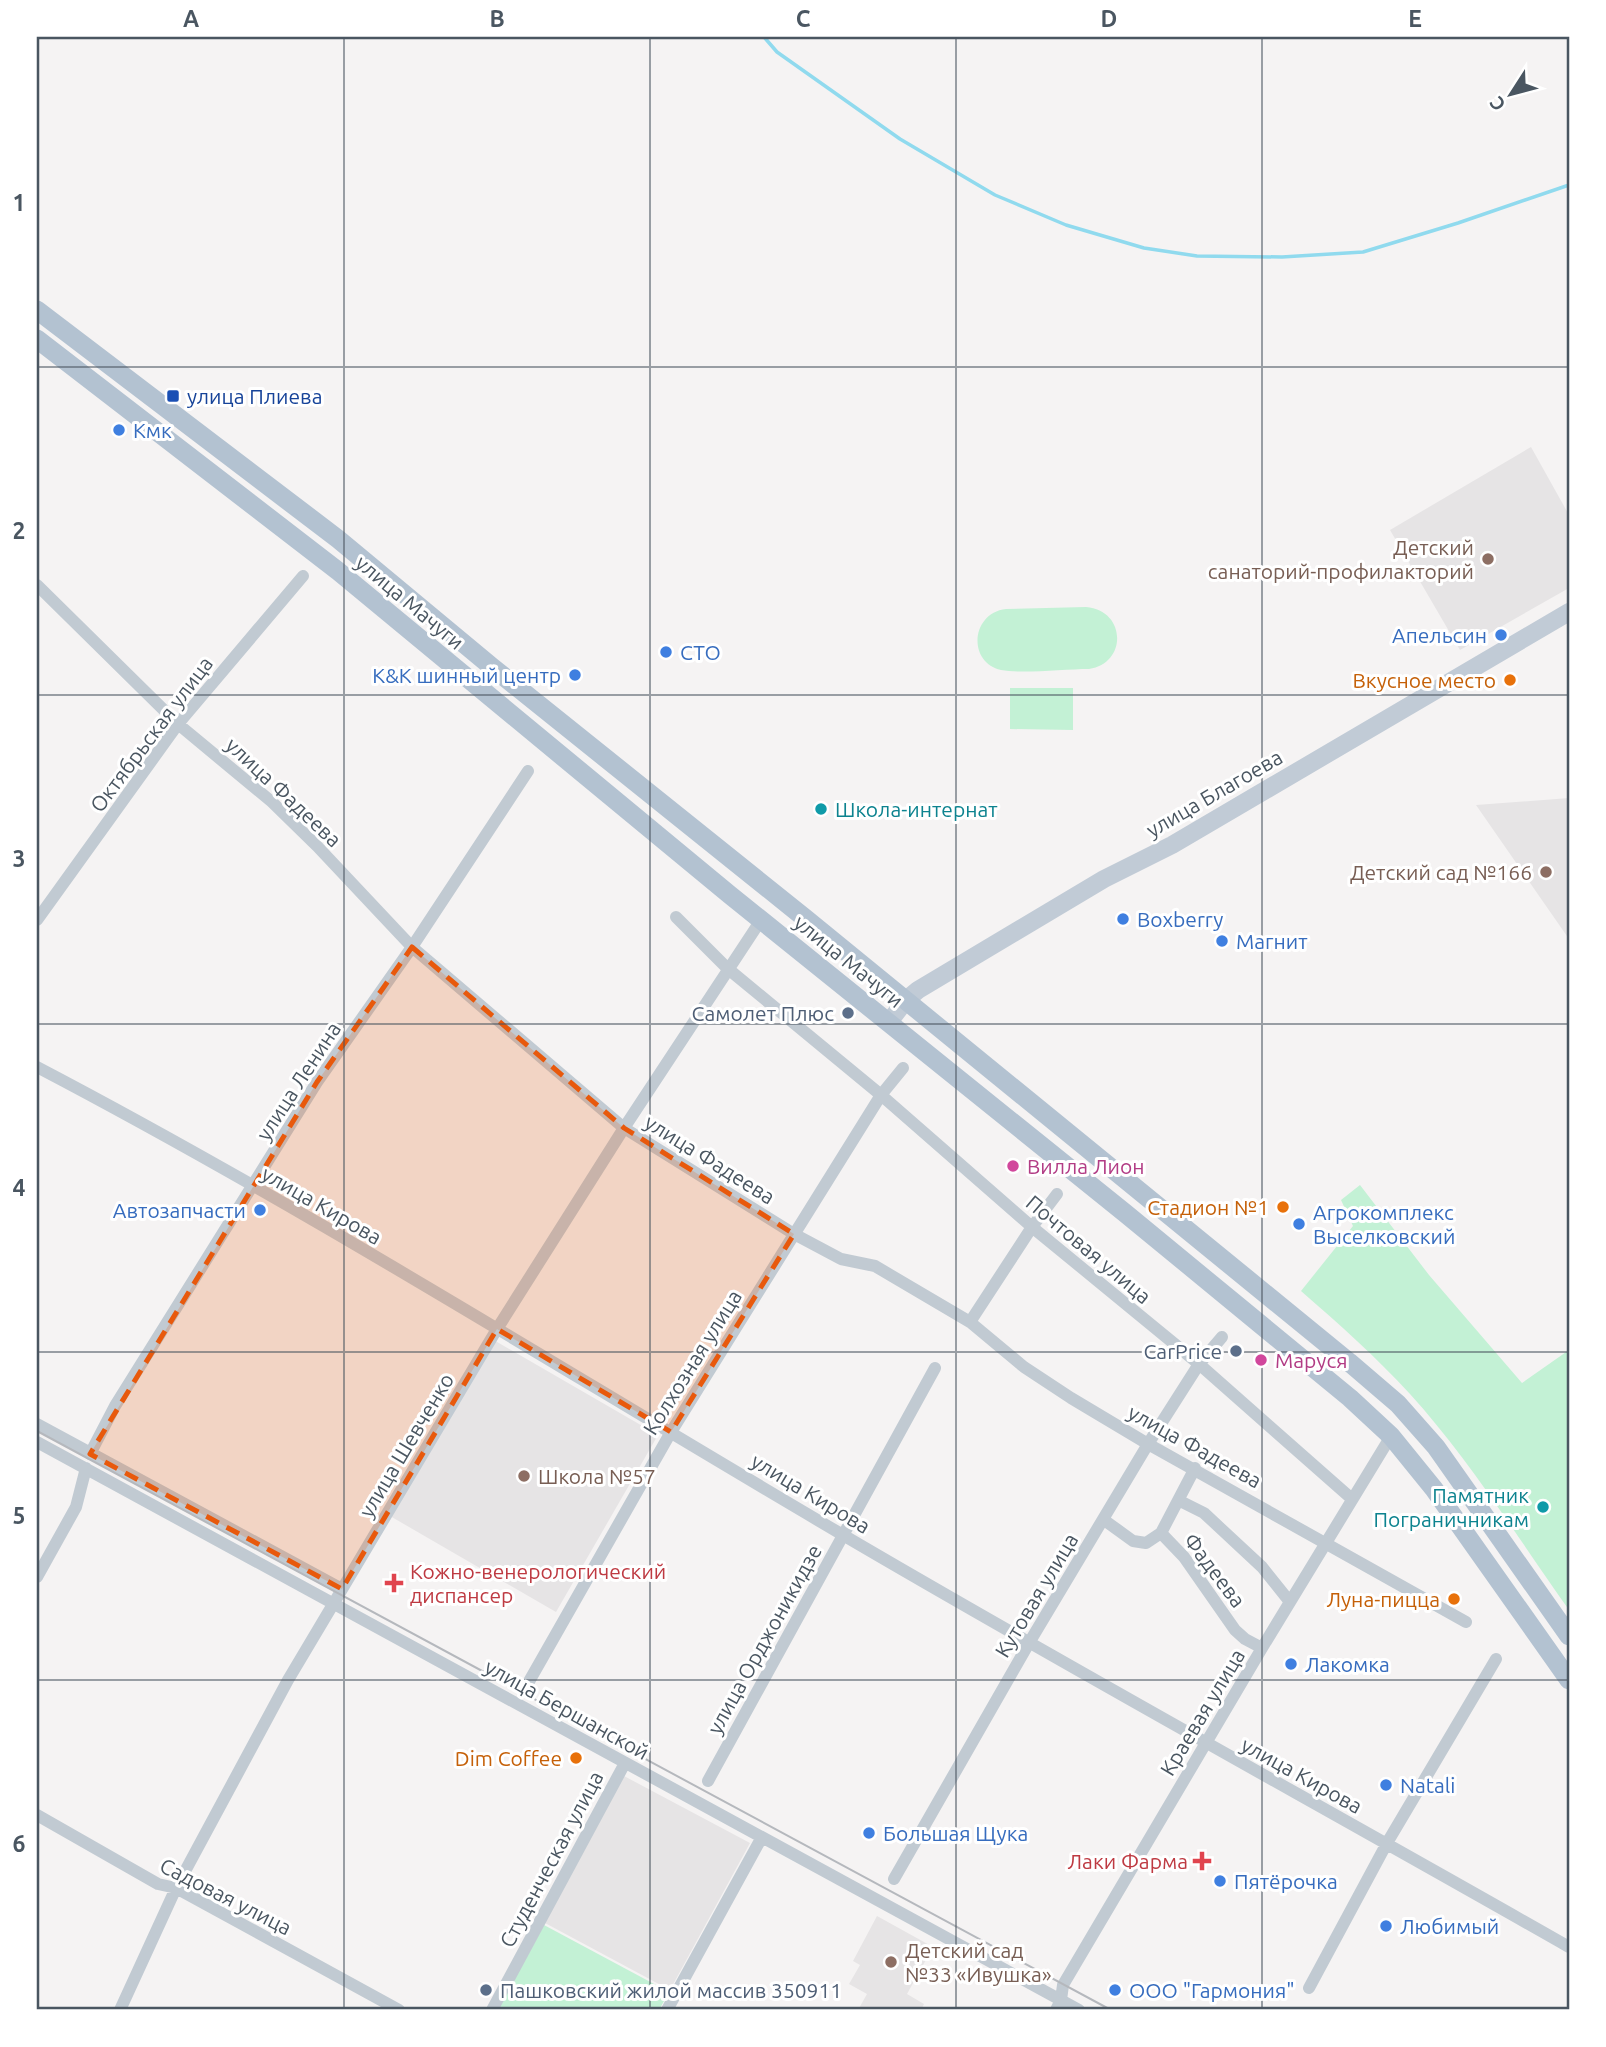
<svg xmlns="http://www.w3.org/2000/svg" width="1606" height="2047" viewBox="0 0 1606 2047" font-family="Ubuntu,sans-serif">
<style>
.education{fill:#e6e4e5}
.green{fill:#c3f1d5}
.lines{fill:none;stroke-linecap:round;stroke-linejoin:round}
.stream{stroke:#90daee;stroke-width:3.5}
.street{stroke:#c1cad2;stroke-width:12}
.secondary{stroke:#c1cbd6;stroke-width:18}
.primary{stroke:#b3c2d1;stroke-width:19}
.tram{stroke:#b5b8bd;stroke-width:2}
.marked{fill:#e8590c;fill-opacity:0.2;stroke:#e8590c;stroke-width:5;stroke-dasharray:14 9;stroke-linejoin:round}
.grid{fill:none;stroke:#4a5661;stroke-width:2;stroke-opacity:0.55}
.transit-dot{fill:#1a4fb4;stroke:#fff;stroke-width:2.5}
.shop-dot{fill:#3f7fe0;stroke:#fff;stroke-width:2.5}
.education-dot{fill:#8d6e63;stroke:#fff;stroke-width:2.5}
.food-dot{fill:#e8710a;stroke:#fff;stroke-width:2.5}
.culture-dot{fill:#0f9aa8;stroke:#fff;stroke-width:2.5}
.service-dot{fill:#5c6f8a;stroke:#fff;stroke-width:2.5}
.hotel-dot{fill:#d1479c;stroke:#fff;stroke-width:2.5}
.health-dot{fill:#e0444e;stroke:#fff;stroke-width:2.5}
.labels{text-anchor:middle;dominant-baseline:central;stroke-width:6;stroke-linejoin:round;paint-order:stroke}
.transit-label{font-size:21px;fill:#164399;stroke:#fff;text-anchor:start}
.shop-label{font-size:21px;fill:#366cbe;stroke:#fff;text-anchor:start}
.education-label{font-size:21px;fill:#785e54;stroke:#fff;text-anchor:end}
.street-label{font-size:21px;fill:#4a5661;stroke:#fff}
.food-label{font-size:21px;fill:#c56008;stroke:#fff;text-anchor:end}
.culture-label{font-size:21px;fill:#0d838f;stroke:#fff;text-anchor:start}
.service-label{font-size:21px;fill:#4e5e75;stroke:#fff;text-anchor:end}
.hotel-label{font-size:21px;fill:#b23c85;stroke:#fff;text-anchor:start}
.health-label{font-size:21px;fill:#be3a42;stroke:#fff;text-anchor:start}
.neatline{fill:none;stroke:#4a5661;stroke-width:2.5}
.grid-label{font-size:23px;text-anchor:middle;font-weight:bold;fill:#4a5661}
</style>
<rect width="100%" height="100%" fill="#f5f3f3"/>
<path class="education" d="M1531,447L1569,515V588L1460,650L1390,530Z
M1569,798V939L1476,805Z
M492,1339L658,1435L556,1612L390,1516Z
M624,1776L750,1843L670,1990L545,1923Z
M877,1916L933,1947L907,1994L924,2004L921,2010H858L867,1994L849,1984L860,1965L853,1961Z"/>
<path class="green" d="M1086,607C1126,610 1128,663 1089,669C1065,669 1022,674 1001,670C967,662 971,613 1006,609Z
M1010,688H1073V730L1010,729Z
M1360,1185L1429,1275L1522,1383L1569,1350V1610C1518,1538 1469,1459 1410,1394C1376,1357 1339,1324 1301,1291L1353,1226L1341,1200Z
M544,1925L669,1992L659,2010H498Z"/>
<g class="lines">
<path class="stream" d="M764,37L777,52L900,139L995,195L1066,225L1144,248L1197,256L1282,257L1363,252L1458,223L1569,185"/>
<path class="street" d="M37,585L178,724L272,802L317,846L412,947L624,1128L794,1234L841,1259L875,1266L970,1322L1024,1367L1071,1398L1148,1444L1466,1622
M676,917L727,968L881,1095L1032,1227L1199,1364L1352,1499
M37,920L178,724L303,576
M37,1067C312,1211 575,1378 843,1535C1083,1676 1327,1809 1569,1947
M970,1322L1032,1227L1057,1194
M37,1424L342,1589
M37,1442L1079,2010
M90,1454L115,1406L317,1082L412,947L528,771
M1195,1468L1161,1533L1184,1557L1235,1630L1245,1639L1262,1648
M1180,1501L1204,1513L1262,1567L1290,1602
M1104,1520L1133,1541L1146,1543L1161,1533
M37,1577L76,1507L86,1468
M527,1685L671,1432L881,1095L903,1068
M708,1781L935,1368
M37,1815L158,1884L176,1888L399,2010
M894,1879L1029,1643L1148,1444L1199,1364L1222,1337
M1309,1988L1387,1843L1496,1659
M120,2010L176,1888L288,1680L497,1329L624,1128L761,920
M492,2010L625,1763
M667,2010L762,1837
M1056,2010L1061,2000L1063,1985L1262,1648L1391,1436"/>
<path class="secondary" d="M889,1022L906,1000L918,990L1104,879L1172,845L1569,612"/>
<path class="primary" d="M37,310L338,539L492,667L806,919L1349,1362L1398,1404L1436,1447L1569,1636
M37,339L338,571L730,895L1125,1213L1350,1398L1391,1436L1434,1489L1569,1680"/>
<path class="tram" d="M37,1431L1111,2010"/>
</g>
<path class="marked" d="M412,947L624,1128L794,1234L671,1432L497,1329L342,1589L90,1454L317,1082Z"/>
<path class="grid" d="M344,37V2010M650,37V2010M956,37V2010M1262,37V2010M37,367H1569M37,695H1569M37,1024H1569M37,1352H1569M37,1680H1569"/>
<rect class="transit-dot" x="166" y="389" width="14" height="14" rx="3.5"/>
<g class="shop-dot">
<circle cx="119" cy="430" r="7"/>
<circle cx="1501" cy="635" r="7"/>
<circle cx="666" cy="652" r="7"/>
<circle cx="575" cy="675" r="7"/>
<circle cx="1123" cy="919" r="7"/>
<circle cx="1222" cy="941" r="7"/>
<circle cx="260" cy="1210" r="7"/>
<circle cx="1299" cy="1224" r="7"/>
<circle cx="1291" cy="1664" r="7"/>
<circle cx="1386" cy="1785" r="7"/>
<circle cx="869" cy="1833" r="7"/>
<circle cx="1220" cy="1881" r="7"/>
<circle cx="1386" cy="1926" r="7"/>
<circle cx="1115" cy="1990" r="7"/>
</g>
<g class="education-dot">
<circle cx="1488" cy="559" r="7"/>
<circle cx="1546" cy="872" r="7"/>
<circle cx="524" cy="1476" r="7"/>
<circle cx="891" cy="1962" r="7"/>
</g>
<g class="food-dot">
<circle cx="1510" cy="680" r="7"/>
<circle cx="1283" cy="1207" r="7"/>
<circle cx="1454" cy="1599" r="7"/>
<circle cx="576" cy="1758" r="7"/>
</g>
<g class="culture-dot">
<circle cx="821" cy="809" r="7"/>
<circle cx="1543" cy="1507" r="7"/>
</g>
<g class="service-dot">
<circle cx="848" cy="1013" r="7"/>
<circle cx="1236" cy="1351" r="7"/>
<circle cx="486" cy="1990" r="7"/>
</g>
<g class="hotel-dot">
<circle cx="1013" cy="1166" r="7"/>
<circle cx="1261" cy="1360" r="7"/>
</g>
<g class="health-dot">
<path d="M390.5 1572.5h7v7h7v7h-7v7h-7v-7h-7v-7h7z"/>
<path d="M1198.5 1850.5h7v7h7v7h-7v7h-7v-7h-7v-7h7z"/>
</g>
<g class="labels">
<g class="transit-label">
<text x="187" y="396">улица Плиева</text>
</g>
<g class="shop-label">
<text x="133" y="430">Кмк</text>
<text x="1487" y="635" text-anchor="end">Апельсин</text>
<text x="680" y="652">СТО</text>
<text x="561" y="675" text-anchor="end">K&amp;K шинный центр</text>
<text x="1137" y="919">Boxberry</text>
<text x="1236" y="941">Магнит</text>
<text x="246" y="1210" text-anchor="end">Автозапчасти</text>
<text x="1313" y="1212">Агрокомплекс<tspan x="1313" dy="24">Выселковский</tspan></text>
<text x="1305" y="1664">Лакомка</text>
<text x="1400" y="1785">Natali</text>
<text x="883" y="1833">Большая Щука</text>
<text x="1234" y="1881">Пятёрочка</text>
<text x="1400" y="1926">Любимый</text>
<text x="1129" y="1990">ООО "Гармония"</text>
</g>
<g class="education-label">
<text x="1474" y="547">Детский<tspan x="1474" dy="24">санаторий-профилакторий</tspan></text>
<text x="1532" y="872">Детский сад №166</text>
<text x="538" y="1476" text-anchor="start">Школа №57</text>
<text x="905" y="1950" text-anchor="start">Детский сад<tspan x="905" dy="24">№33 «Ивушка»</tspan></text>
</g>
<g class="street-label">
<text transform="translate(410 602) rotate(40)">улица Мачуги</text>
<text transform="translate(151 734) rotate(-53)">Октябрьская улица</text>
<text transform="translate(284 792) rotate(43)">улица Фадеева</text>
<text transform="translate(1214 793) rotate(-30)">улица Благоева</text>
<text transform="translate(849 961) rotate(39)">улица Мачуги</text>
<text transform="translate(298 1081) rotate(-57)">улица Ленина</text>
<text transform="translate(710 1159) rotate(32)">улица Фадеева</text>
<text transform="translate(322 1205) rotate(30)">улица Кирова</text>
<text transform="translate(1089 1249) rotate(40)">Почтовая улица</text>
<text transform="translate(692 1362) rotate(-58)">Колхозная улица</text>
<text transform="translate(406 1445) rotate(-59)">улица Шевченко</text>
<text transform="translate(1195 1446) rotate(29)">улица Фадеева</text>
<text transform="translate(811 1493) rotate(31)">улица Кирова</text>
<text transform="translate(1215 1570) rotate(53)">Фадеева</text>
<text transform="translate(1036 1595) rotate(-59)">Кутовая улица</text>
<text transform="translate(764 1639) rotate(-61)">улица Орджоникидзе</text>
<text transform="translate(567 1709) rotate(29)">улица Бершанской</text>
<text transform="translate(1202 1712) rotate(-59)">Краевая улица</text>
<text transform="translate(1302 1775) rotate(29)">улица Кирова</text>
<text transform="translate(551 1859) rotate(-62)">Студенческая улица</text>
<text transform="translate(226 1896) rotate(27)">Садовая улица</text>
</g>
<g class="food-label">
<text x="1496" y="680">Вкусное место</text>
<text x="1269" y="1207">Стадион №1</text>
<text x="1440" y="1599">Луна-пицца</text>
<text x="562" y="1758">Dim Coffee</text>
</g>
<g class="culture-label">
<text x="835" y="809">Школа-интернат</text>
<text x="1529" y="1495" text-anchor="end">Памятник<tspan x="1529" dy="24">Пограничникам</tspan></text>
</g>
<g class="service-label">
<text x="834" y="1013">Самолет Плюс</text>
<text x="1222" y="1351">CarPrice</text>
<text x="500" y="1990" text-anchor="start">Пашковский жилой массив 350911</text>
</g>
<g class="hotel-label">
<text x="1027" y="1166">Вилла Лион</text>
<text x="1275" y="1360">Маруся</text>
</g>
<g class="health-label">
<text x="410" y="1571">Кожно-венерологический<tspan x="410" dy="24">диспансер</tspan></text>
<text x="1188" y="1861" text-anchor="end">Лаки Фарма</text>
</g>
</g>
<rect width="1606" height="2047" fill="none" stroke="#ffffff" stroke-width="77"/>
<g transform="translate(1511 94) rotate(234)" stroke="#ffffff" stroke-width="5" paint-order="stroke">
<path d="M0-5L12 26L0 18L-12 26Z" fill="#4a5661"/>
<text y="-10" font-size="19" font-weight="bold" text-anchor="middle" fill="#4a5661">С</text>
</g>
<rect x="38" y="38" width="1530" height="1970" class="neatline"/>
<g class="grid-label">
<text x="191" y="27">A</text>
<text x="497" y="27">B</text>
<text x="803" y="27">C</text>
<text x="1109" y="27">D</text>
<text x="1415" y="27">E</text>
<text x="19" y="211">1</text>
<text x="19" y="539">2</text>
<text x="19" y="867">3</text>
<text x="19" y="1196">4</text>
<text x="19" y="1524">5</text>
<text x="19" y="1852">6</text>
</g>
</svg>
